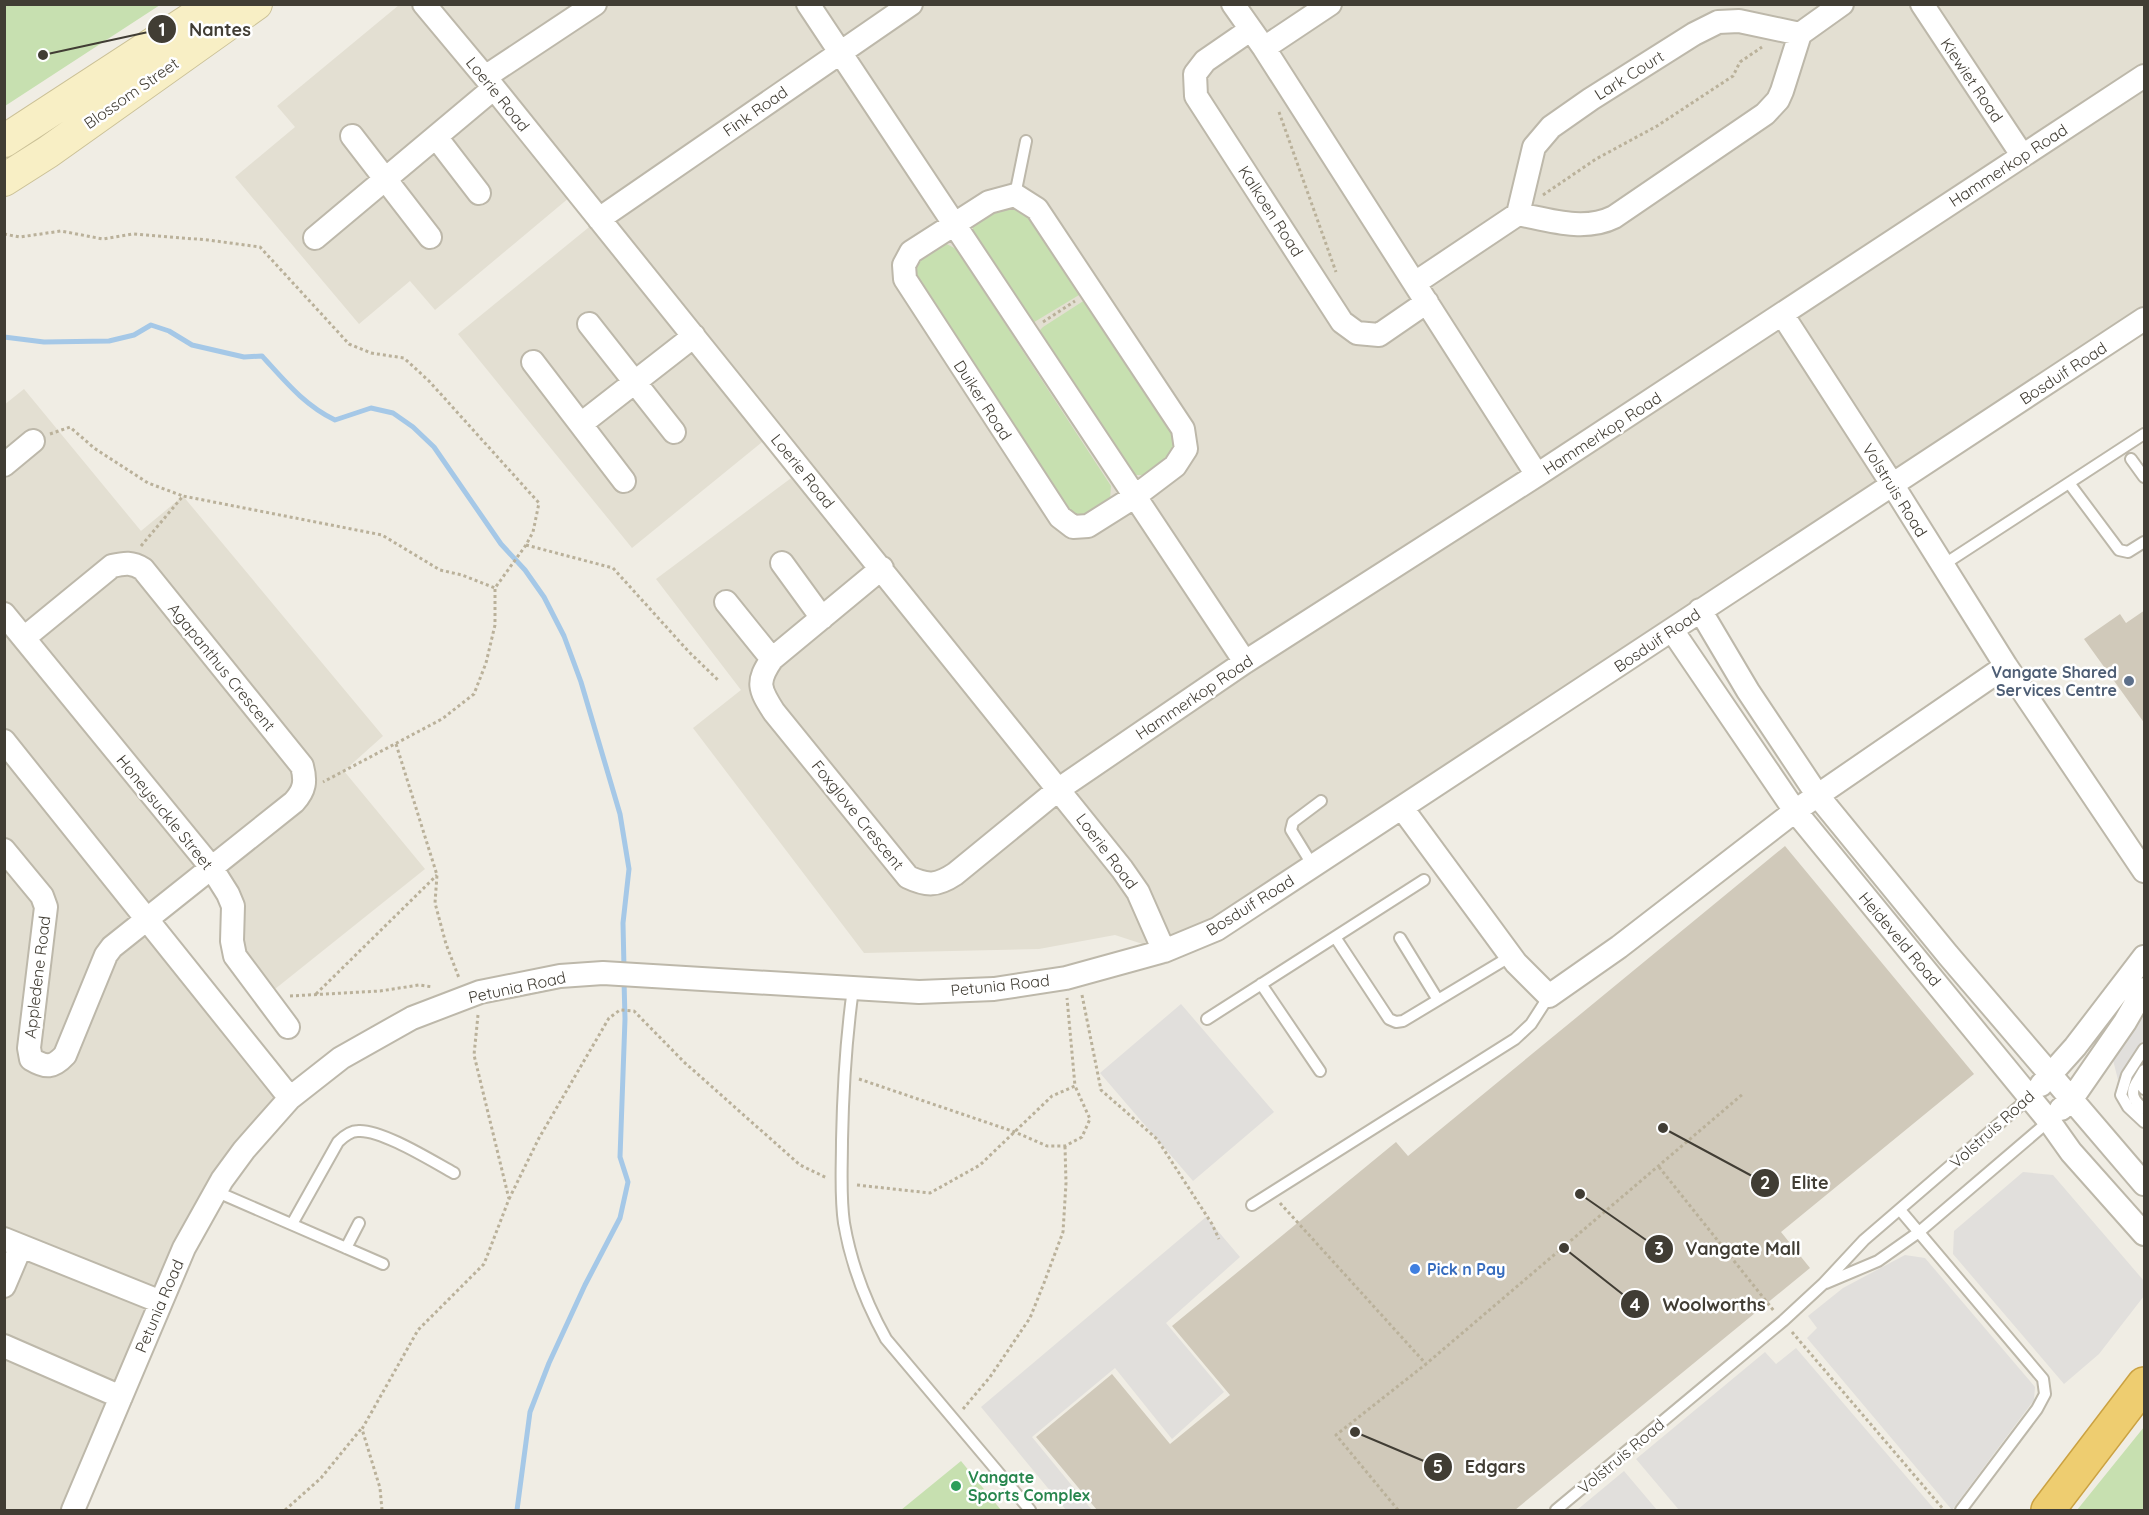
<svg xmlns="http://www.w3.org/2000/svg" width="2149" height="1515" viewBox="0 0 2149 1515" font-family="Quicksand,sans-serif">
<style>
.residential{fill:#e3dfd2}
.green{fill:#c7e0b0}
.parking{fill:#e1dfdc}
.lines{fill:none;stroke-linecap:round;stroke-linejoin:round}
.stream{stroke:#a5c8e7;stroke-width:5}
.building{fill:#d0c9ba}
.lane-casing{stroke:#bdb8aa;stroke-width:14}
.street-casing{stroke:#bdb8aa;stroke-width:26}
.secondary-casing{stroke:#cbc197;stroke-width:34}
.highway-casing{stroke:#cba242;stroke-width:36}
.path{stroke:#bab19a;stroke-width:3;stroke-dasharray:3 3;stroke-linecap:butt}
.lane{stroke:#fff;stroke-width:10}
.street{stroke:#fff;stroke-width:22}
.secondary{stroke:#f8efc5;stroke-width:32}
.highway{stroke:#eecd70;stroke-width:33}
.service-dot{fill:#5c6f8a;stroke:#fff;stroke-width:2}
.shop-dot{fill:#3f7fe0;stroke:#fff;stroke-width:2}
.leisure-dot{fill:#2e9e5b;stroke:#fff;stroke-width:2}
.labels{text-anchor:middle;dominant-baseline:central;stroke-width:5;stroke-linejoin:round;paint-order:stroke}
.street-label{font-size:16px;fill:#413d34;stroke:#fff}
.service-label{font-size:16px;font-weight:bold;fill:#4e5e75;stroke:#fff;text-anchor:end}
.shop-label{font-size:16px;font-weight:bold;fill:#366cbe;stroke:#fff;text-anchor:start}
.leisure-label{font-size:16px;font-weight:bold;fill:#27864d;stroke:#fff;text-anchor:start}
.leader{fill:none;stroke:#413d34;stroke-width:2}
.callout-dot{fill:#413d34;stroke:#fff;stroke-width:2}
.mark-label{font-size:18px;text-anchor:middle;font-weight:bold;fill:#fff}
.callout-label{font-size:18px;text-anchor:middle;font-weight:bold;fill:#413d34;stroke:#fff;stroke-width:5;stroke-linejoin:round;paint-order:stroke}
</style>
<rect width="100%" height="100%" fill="#f0ede4"/>
<path class="residential" d="M399,5H2144V319L1164,951L1115,935L1039,949L864,953L693,728L741,690L656,579L802,470L772,434L632,548L458,334L599,219L576,192L435,310L410,281L359,324L235,177L295,127L277,106Z
M24,389L141,531L183,496L383,736L344,771L425,869L265,997L244,969L211,868L147,919L290,1098L222,1180L73,1510H5L4,405Z"/>
<path class="green" d="M5,4H160V5L5,106Z
M1018,202L1083,289L1079,295L1031,324L975,237L972,225L979,216Z
M943,242L956,249L1111,486L1110,499L1083,518L1074,519L911,272L912,262Z
M1088,298L1177,434L1176,451L1148,475H1132L1037,333L1043,327Z
M2144,1427V1510H2077Z
M961,1461L1001,1510H901Z"/>
<path class="parking" d="M1181,1004L1274,1112L1193,1181L1100,1073Z
M2144,1014V1041L2118,1080L2113,1060Z
M2023,1172L2053,1175L2144,1281V1296L2099,1354L2064,1384L1953,1254L1954,1231Z
M1206,1217L1240,1257L1166,1323L1224,1392L1172,1439L1115,1368L1032,1437L1092,1510H1066L981,1407Z
M1905,1255L1925,1258L2035,1387L2034,1400L1952,1510L1807,1338L1817,1328L1808,1316L1843,1288Z
M1796,1348L1935,1510H1679L1636,1459L1765,1352L1776,1364Z
M1624,1471L1657,1510H1577Z"/>
<g class="lines">
<path class="stream" d="M4,337L44,342L109,341L134,335L151,325L169,331L192,345L244,357L262,356C285,381 304,405 335,420L371,408L393,413L413,427L434,447L501,544L525,570L544,597L564,636L581,682L620,814L629,869L623,923L624,968
M517,1510L530,1412L549,1363L585,1285L620,1218L628,1182L620,1157L625,1019L624,980"/>
</g>
<path class="building" d="M2145,610V724L2084,639L2120,614L2126,623Z
M1785,846L1974,1074L1781,1232L1810,1268L1515,1510H1097L1036,1437L1112,1374L1170,1444L1230,1395L1172,1326L1396,1142L1408,1156Z"/>
<g class="lines">
<defs>
<path id="lane" d="M1015,195L1026,141
M2131,459L2144,477
M2069,483L2119,550L2128,552L2144,542
M1943,565L2144,434
M1313,866L1291,830L1293,822L1321,801
M1335,937L1389,1019L1396,1022L1403,1021L1511,956
M1400,938L1438,1000
M1261,984L1320,1071
M853,989C846,1039 843,1090 842,1140C842,1168 840,1196 844,1223C851,1264 866,1303 886,1339L1030,1510
M1207,1019L1424,880
M2144,1049L2127,1075L2121,1095L2128,1107L2144,1122
M2144,1070L2138,1080L2144,1089
M2138,1080C2129,1093 2133,1100 2144,1109
M215,1191L383,1264
M1252,1205L1515,1039L1531,1024L1549,996
M1900,1210L2043,1379L2045,1394L2037,1409L1961,1510
M292,1224L338,1142C344,1136 350,1131 358,1131C381,1129 432,1161 454,1173
M346,1248L359,1223
M1826,1283L1878,1261L1919,1232L2049,1121
M1556,1510L1783,1321L1823,1284L1864,1240L2030,1097"/>
<path id="street" d="M424,4L485,77L1122,869L1138,892L1164,951
M808,4L1245,662
M1233,4L1264,48L1537,475
M1922,4L2022,155
M1250,30L1205,61L1195,74L1196,96L1342,322L1357,333L1379,335L1427,302
M1264,48L1330,4
M485,77L595,4
M352,136L430,237
M436,137L479,193
M1015,195L1037,209L1183,429L1186,449L1175,466L1134,497L1088,526L1073,527L1060,517L905,279L904,265L911,252L989,202Z
M1518,214C1549,220 1584,232 1614,217L1765,114L1778,100L1782,91L1800,34L1842,4
M599,219L911,4
M315,238L494,88
M1415,283L1518,214L1534,147L1551,127L1591,99L1694,34L1718,22L1739,21L1800,34
M1782,314L1892,484L2006,666L2144,871
M589,324L674,432
M533,362L624,481
M581,424L694,336
M4,465L33,441
M782,563L822,618
M882,568L772,659C756,682 759,689 774,712L908,877C927,886 937,886 955,874L1059,789L1245,662L1537,475L2144,76
M726,602L772,659
M1700,610L1748,691L1818,796L1948,955L2144,1184
M4,614L211,867L228,894L233,906L232,941L235,956L288,1027
M1672,630L1795,811L2049,1121L2071,1152L2144,1234
M4,741L290,1098
M1402,808L1516,963L1549,996L1619,947L1795,811L2006,666
M4,850L42,896L46,907L29,1048L31,1059C46,1068 53,1068 65,1055L106,955L112,947L294,802C305,790 306,781 302,766L143,569C132,562 125,563 112,566L24,638
M2041,1085L2075,1047L2144,957
M2061,1109L2071,1100L2125,1022L2144,989
M4,1239L161,1302
M4,1286L21,1246
M4,1346L121,1397
M73,1510L184,1248L222,1180L244,1150L290,1098L341,1058L412,1018L480,992L560,976L603,973L919,992L994,989L1066,978L1164,951L1217,929L2144,319"/>
<path id="secondary" d="M4,141L214,4
M4,180L48,152L256,4"/>
<path id="highway" d="M2048,1510L2144,1384"/>
</defs>
<use href="#lane" class="lane-casing"/>
<use href="#street" class="street-casing"/>
<use href="#secondary" class="secondary-casing"/>
<use href="#highway" class="highway-casing"/>
<path class="path" d="M1279,112L1336,272
M1543,195L1596,159L1657,126L1733,76L1740,62L1762,47
M4,234L20,237L61,231L103,239L133,234L208,240L260,247L349,344L371,353L404,358L429,381L539,503L533,532L526,545L495,588V625L486,663L474,694L442,719L323,782
M1043,322L1075,301
M50,434L70,427L94,448L148,483L183,496
M526,545L613,568L689,652L719,681
M141,546L183,496L382,535L440,570L462,575L495,588
M396,744L437,875L435,903L446,944L459,978
M316,994L437,875
M1082,995L1101,1090L1157,1139L1212,1224L1219,1239
M290,996L380,991L419,985L433,987
M859,1079L1015,1132L1047,1146H1065L1082,1137L1090,1119L1075,1086
M1659,1167L1774,1311
M857,1185L930,1193L980,1165L1052,1096L1075,1086L1067,998
M509,1199L539,1138L609,1018L620,1010L634,1011L684,1062L800,1165L827,1178
M1280,1203L1426,1364
M1792,1332L1944,1510
M963,1409L990,1377L1030,1318L1044,1283L1063,1232L1066,1183L1065,1146
M285,1510L321,1478L361,1429
M382,1510L380,1488L362,1429L418,1330L484,1264L509,1199L474,1055L478,1015
M1398,1510L1336,1435L1426,1364L1744,1093"/>
<use href="#lane" class="lane"/>
<use href="#street" class="street"/>
<use href="#secondary" class="secondary"/>
<use href="#highway" class="highway"/>
</g>
<circle class="service-dot" cx="2129" cy="681" r="6"/>
<circle class="shop-dot" cx="1415" cy="1269" r="6"/>
<circle class="leisure-dot" cx="956" cy="1486" r="6"/>
<g class="labels">
<g class="street-label">
<text transform="translate(1629 75) rotate(-32)">Lark Court</text>
<text transform="translate(1972 80) rotate(56)">Kiewiet Road</text>
<text transform="translate(131 93) rotate(-35)">Blossom Street</text>
<text transform="translate(498 94) rotate(51)">Loerie Road</text>
<text transform="translate(755 111) rotate(-35)">Fink Road</text>
<text transform="translate(2008 165) rotate(-33)">Hammerkop Road</text>
<text transform="translate(1271 211) rotate(57)">Kalkoen Road</text>
<text transform="translate(2063 373) rotate(-33)">Bosduif Road</text>
<text transform="translate(983 400) rotate(57)">Duiker Road</text>
<text transform="translate(1602 433) rotate(-33)">Hammerkop Road</text>
<text transform="translate(803 471) rotate(51)">Loerie Road</text>
<text transform="translate(1895 490) rotate(58)">Volstruis Road</text>
<text transform="translate(1657 640) rotate(-34)">Bosduif Road</text>
<text transform="translate(222 667) rotate(51)">Agapanthus Crescent</text>
<text transform="translate(1194 697) rotate(-34)">Hammerkop Road</text>
<text transform="translate(165 812) rotate(51)">Honeysuckle Street</text>
<text transform="translate(858 815) rotate(51)">Foxglove Crescent</text>
<text transform="translate(1107 851) rotate(53)">Loerie Road</text>
<text transform="translate(1250 905) rotate(-32)">Bosduif Road</text>
<text transform="translate(1900 939) rotate(50)">Heideveld Road</text>
<text transform="translate(37 977) rotate(-83)">Appledene Road</text>
<text transform="translate(1000 985) rotate(-6)">Petunia Road</text>
<text transform="translate(517 987) rotate(-12)">Petunia Road</text>
<text transform="translate(1992 1129) rotate(-42)">Volstruis Road</text>
<text transform="translate(159 1306) rotate(-67)">Petunia Road</text>
<text transform="translate(1621 1456) rotate(-40)">Volstruis Road</text>
</g>
<g class="service-label">
<text x="2117" y="672">Vangate Shared<tspan x="2117" dy="18">Services Centre</tspan></text>
</g>
<g class="shop-label">
<text x="1427" y="1269">Pick n Pay</text>
</g>
<g class="leisure-label">
<text x="968" y="1477">Vangate<tspan x="968" dy="18">Sports Complex</tspan></text>
</g>
</g>
<path class="leader" d="M43 55L162 29M1663 1128L1765 1183M1580 1194L1659 1249M1564 1248L1635 1304M1355 1432L1438 1467"/>
<g class="callout-dot">
<circle cx="43" cy="55" r="6"/>
<circle cx="1663" cy="1128" r="6"/>
<circle cx="1580" cy="1194" r="6"/>
<circle cx="1564" cy="1248" r="6"/>
<circle cx="1355" cy="1432" r="6"/>
<circle cx="162" cy="29" r="15"/>
<circle cx="1765" cy="1183" r="15"/>
<circle cx="1659" cy="1249" r="15"/>
<circle cx="1635" cy="1304" r="15"/>
<circle cx="1438" cy="1467" r="15"/>
</g>
<g class="mark-label">
<text x="162" y="36">1</text>
<text x="1765" y="1189">2</text>
<text x="1659" y="1255">3</text>
<text x="1635" y="1311">4</text>
<text x="1438" y="1473">5</text>
</g>
<g class="callout-label">
<text x="220" y="36">Nantes</text>
<text x="1810" y="1189">Elite</text>
<text x="1743" y="1255">Vangate Mall</text>
<text x="1714" y="1311">Woolworths</text>
<text x="1495" y="1473">Edgars</text>
</g>
<rect width="2149" height="1515" fill="none" stroke="#413d34" stroke-width="12"/>
</svg>
